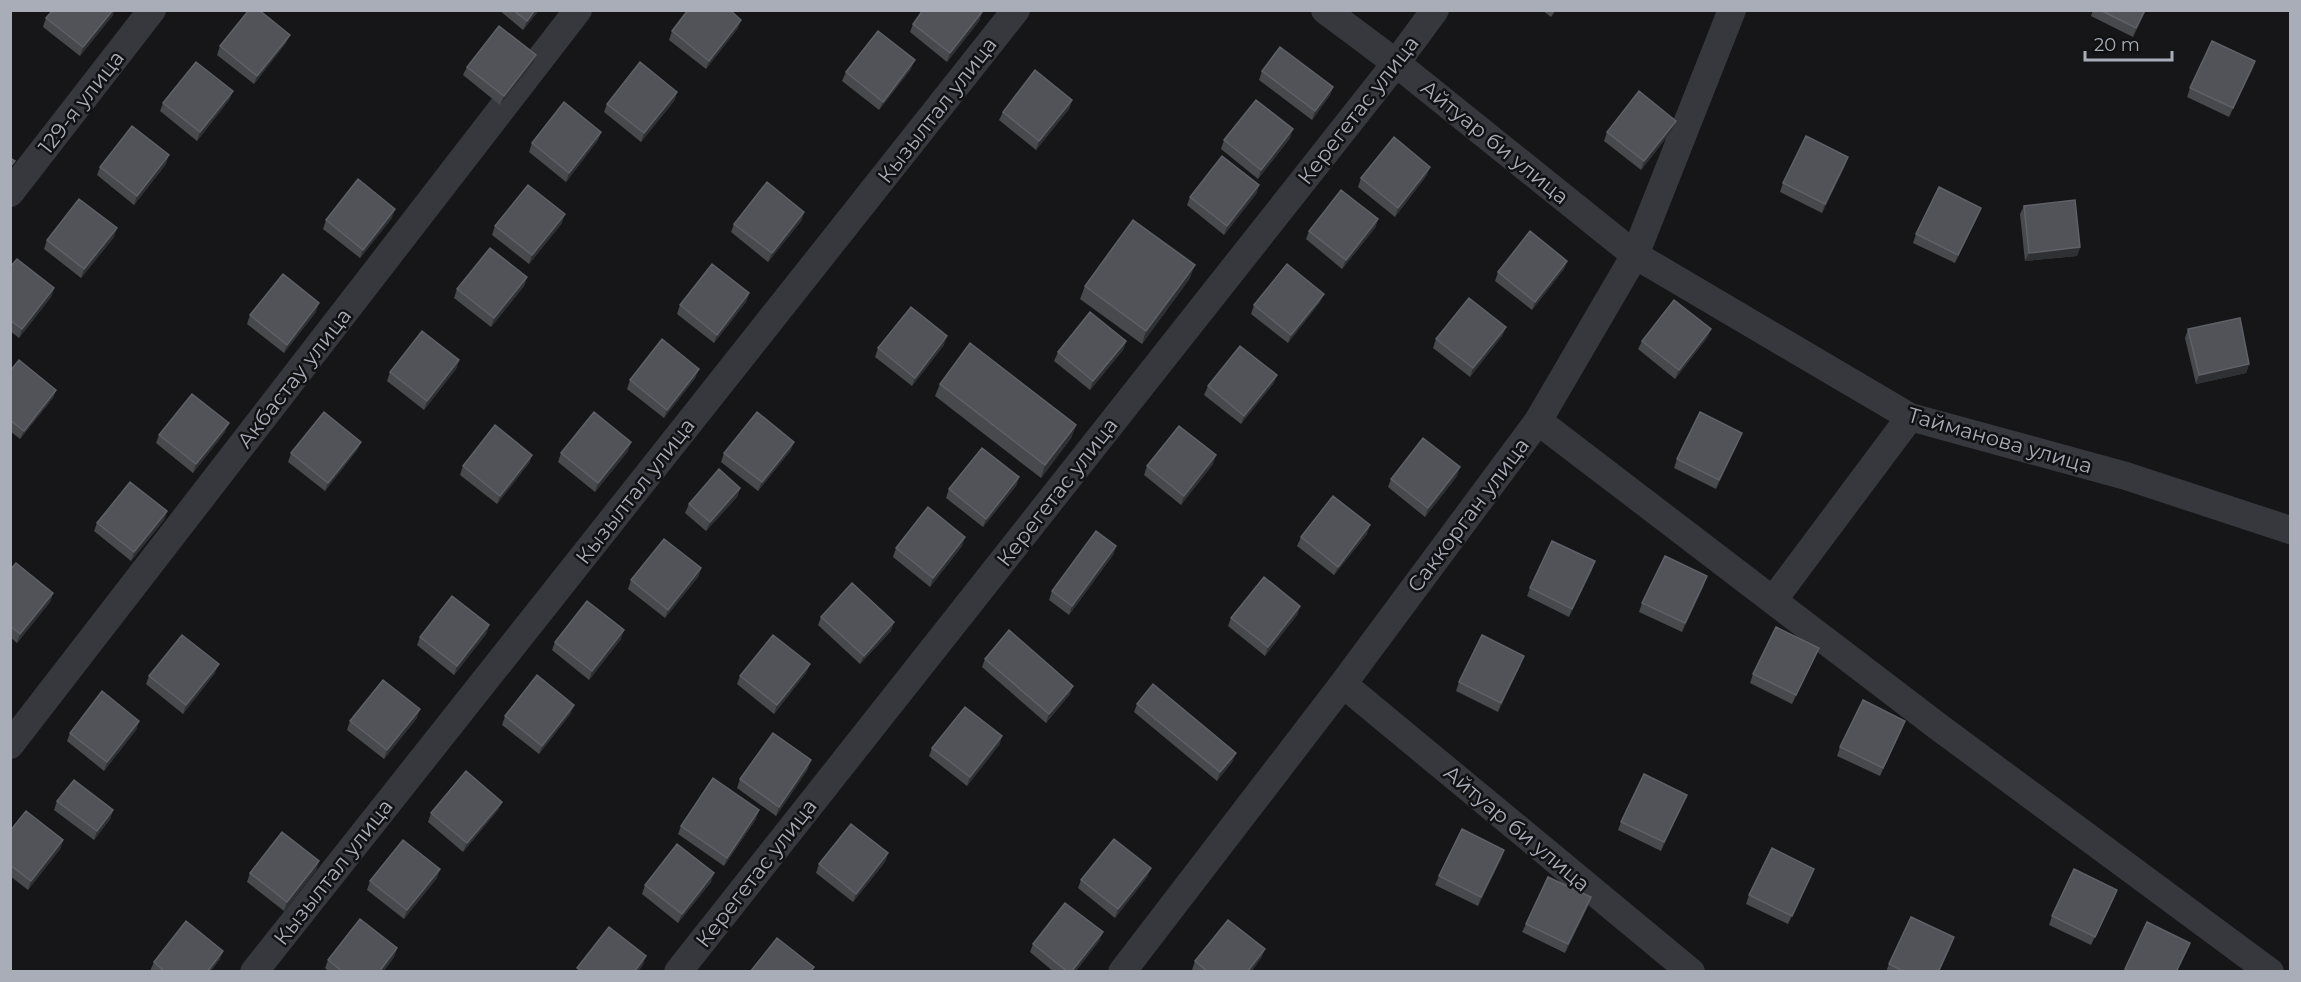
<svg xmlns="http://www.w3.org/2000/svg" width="2301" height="982" viewBox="0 0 2301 982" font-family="Montserrat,sans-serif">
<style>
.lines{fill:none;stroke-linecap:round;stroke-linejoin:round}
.minor{stroke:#37383d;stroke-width:28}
.wall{fill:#47494d}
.shaded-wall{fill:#2f3033}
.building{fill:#525359;stroke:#5f6168;stroke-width:1.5}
.labels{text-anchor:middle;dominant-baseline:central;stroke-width:5;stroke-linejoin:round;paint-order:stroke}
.street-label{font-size:21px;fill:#a8adb8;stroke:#111113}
</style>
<rect width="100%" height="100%" fill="#161618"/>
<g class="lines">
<path class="minor" d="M1325,10L1396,63L1635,255L1910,417L2126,476L2290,530
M10,193L152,10
M1538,421L1940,728L2270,972
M1774,599L1910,417
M1343,684L1691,972
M10,745L578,10
M254,972L1016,10
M678,972L1396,63L1435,10
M1122,972L1343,684L1538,421L1635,255L1732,10"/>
</g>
<path class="wall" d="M499,10H539L523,30Z
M1542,10H1556L1551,17Z
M2093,10H2146L2133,37L2091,16Z
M982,12L979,21L947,62L910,32L913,24Z
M113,15L80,56L43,27L46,18Z
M738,28L706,69L669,40L672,31Z
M286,43L254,84L217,55L220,46Z
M2255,61L2252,70L2229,117L2187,97L2190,88Z
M533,64L500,105L463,75L467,67Z
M911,69L879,110L842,81L846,72Z
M1262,71L1333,87L1330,95L1312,120L1259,80Z
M233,91L229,100L197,141L160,111L163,103Z
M677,92L674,101L641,142L604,112L607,104Z
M1072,100L1069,109L1036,150L999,120L1003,112Z
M1676,121L1673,129L1641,170L1604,141L1607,132Z
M601,132L598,140L566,182L529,152L532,143Z
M1290,138L1258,179L1221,149L1224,140Z
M166,164L134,205L97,175L100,167Z
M1845,166L1822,213L1780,192L1783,183Z
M1427,175L1395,217L1358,187L1361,178Z
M1259,185L1256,194L1224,235L1187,205L1190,197Z
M2024,206L2080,247L2077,256L2025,261L2020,214Z
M1981,208L1978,216L1955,263L1913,243L1916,234Z
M804,212L801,221L768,262L731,232L734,224Z
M392,218L360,258L323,229L326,220Z
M1378,219L1375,228L1342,269L1306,239L1309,231Z
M562,223L529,264L492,235L495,226Z
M114,237L81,278L44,249L47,240Z
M1567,261L1564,269L1532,310L1495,281L1498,272Z
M10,267L54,288L51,297L19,338L10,331Z
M527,277L524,286L491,327L454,298L457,289Z
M1190,278L1142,344L1080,299L1085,286Z
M749,293L746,302L714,343L677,314L680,305Z
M1320,302L1288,343L1251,314L1254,305Z
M316,312L284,353L247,324L250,315Z
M1506,327L1502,336L1470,377L1433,348L1436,339Z
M1711,329L1707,338L1675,379L1638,349L1642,341Z
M2188,329L2249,364L2246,373L2196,384L2185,338Z
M1126,341L1123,350L1090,390L1054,361L1058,352Z
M944,345L912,386L875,357L878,348Z
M459,360L456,369L424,410L387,381L390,372Z
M10,371L56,390L53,398L20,439L10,431Z
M1277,375L1273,384L1241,424L1204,395L1208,386Z
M696,377L664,418L627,389L630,380Z
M940,384L1076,425L1071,438L1041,478L935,396Z
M225,432L193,473L156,443L159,435Z
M1739,441L1716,489L1674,468L1677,459Z
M361,442L357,450L325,491L288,462L291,453Z
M791,450L758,491L721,462L724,453Z
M628,451L595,492L558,462L561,453Z
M532,455L529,463L497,504L460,475L463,466Z
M1213,464L1181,505L1144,475L1147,466Z
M1457,476L1425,517L1388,487L1391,479Z
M1019,477L1016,486L983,527L946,498L949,489Z
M740,488L737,497L706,531L685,513L689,504Z
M167,511L164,520L131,561L94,531L97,523Z
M1367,534L1334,575L1297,546L1301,537Z
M962,546L930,587L893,557L896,548Z
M1116,546L1113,555L1069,615L1049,600L1052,591Z
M701,568L698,577L665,618L628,589L631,580Z
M10,570L53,593L50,602L17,643L10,637Z
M1592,570L1569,617L1527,596L1530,588Z
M1704,585L1682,632L1639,612L1642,603Z
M1300,606L1297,615L1265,656L1228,626L1231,618Z
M821,617L891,631L860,664L818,625Z
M489,625L486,634L454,675L417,645L420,637Z
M621,639L589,680L552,650L555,642Z
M1815,656L1792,704L1750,683L1753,674Z
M985,659L1070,694L1046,723L982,667Z
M810,664L806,673L774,714L737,684L740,676Z
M1521,664L1498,712L1456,691L1459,682Z
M215,673L183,714L146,684L149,676Z
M1137,704L1236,753L1232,762L1217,781L1134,712Z
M571,713L539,754L502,725L505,716Z
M417,718L384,759L347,730L350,721Z
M139,721L136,730L104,771L67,741L70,733Z
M1905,721L1902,729L1880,776L1837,756L1840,747Z
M1002,736L999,745L967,786L929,756L932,748Z
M808,769L776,816L737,788L740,779Z
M57,801L113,810L110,819L94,840L54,810Z
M502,802L498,810L463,852L428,822L431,813Z
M1683,804L1661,851L1618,830L1621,822Z
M756,819L724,866L678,834L681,826Z
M10,831L63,840L60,849L28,890L10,876Z
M1504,850L1501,859L1478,906L1435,885L1439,876Z
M888,853L885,862L853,902L816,873L819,864Z
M319,861L316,870L284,911L247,882L250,873Z
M1151,868L1147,877L1115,918L1078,888L1081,880Z
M1811,877L1788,924L1746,904L1749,895Z
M437,878L404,919L367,890L370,881Z
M711,882L678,923L642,894L645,885Z
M2117,890L2114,898L2091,945L2049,925L2052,916Z
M1591,897L1588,906L1565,953L1522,932L1526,924Z
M1103,932L1099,941L1075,972H1054L1030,952L1033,944Z
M1951,946L1939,972H1886L1889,964Z
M397,948L394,957L383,972H329L325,968L328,960Z
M1265,949L1261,958L1251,972H1194L1192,970L1195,961Z
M220,959L210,972L150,971L154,962Z"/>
<path class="shaded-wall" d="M113,10H115L113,15L80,56L83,47Z
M535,10H539L523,30L527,21Z
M2145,10H2146L2133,37L2136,28Z
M982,12L979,21L947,62L950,53Z
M741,20L738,28L706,69L709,61Z
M290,35L286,43L254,84L257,76Z
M536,55L533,64L500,105L504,96Z
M915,60L911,69L879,110L883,102Z
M2255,61L2252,70L2229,117L2233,108Z
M1333,87L1330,95L1312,120L1315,111Z
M233,91L229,100L197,141L200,132Z
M677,92L674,101L641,142L644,133Z
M1072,100L1069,109L1036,150L1039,141Z
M1676,121L1673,129L1641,170L1644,161Z
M1293,129L1290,138L1258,179L1261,170Z
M601,132L598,140L566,182L569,173Z
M169,155L166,164L134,205L137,196Z
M1848,157L1845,166L1822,213L1825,204Z
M1430,167L1427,175L1395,217L1398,208Z
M1259,185L1256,194L1224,235L1227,226Z
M1981,208L1978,216L1955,263L1958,255Z
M395,209L392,218L360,258L363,250Z
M804,212L801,221L768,262L772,253Z
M565,214L562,223L529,264L532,255Z
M1378,219L1375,228L1342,269L1346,260Z
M117,228L114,237L81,278L84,269Z
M2080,247L2077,256L2025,261L2029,253Z
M1567,261L1564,269L1532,310L1535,302Z
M1195,265L1190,278L1142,344L1146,331Z
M527,277L524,286L491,327L494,318Z
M54,288L51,297L19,338L22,329Z
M749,293L746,302L714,343L717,335Z
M1324,294L1320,302L1288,343L1291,335Z
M319,303L316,312L284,353L287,345Z
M1506,327L1502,336L1470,377L1473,368Z
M1711,329L1707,338L1675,379L1679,370Z
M947,336L944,345L912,386L915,378Z
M1126,341L1123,350L1090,390L1093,381Z
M459,360L456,369L424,410L427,401Z
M2249,364L2246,373L2196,384L2199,375Z
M699,369L696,377L664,418L667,410Z
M1277,375L1273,384L1241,424L1244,416Z
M56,390L53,398L20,439L24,431Z
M229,423L225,432L193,473L196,464Z
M1076,425L1071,438L1041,478L1045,465Z
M1742,433L1739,441L1716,489L1719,480Z
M361,442L357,450L325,491L328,483Z
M631,442L628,451L595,492L598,483Z
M794,442L791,450L758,491L762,482Z
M532,455L529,463L497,504L500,496Z
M1216,455L1213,464L1181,505L1184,496Z
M1460,467L1457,476L1425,517L1428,508Z
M1019,477L1016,486L983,527L986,519Z
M740,488L737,497L706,531L710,522Z
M167,511L164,520L131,561L134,552Z
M1370,525L1367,534L1334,575L1338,567Z
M965,537L962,546L930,587L933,578Z
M1116,546L1113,555L1069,615L1072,606Z
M1595,561L1592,570L1569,617L1572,609Z
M701,568L698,577L665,618L668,610Z
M1707,576L1704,585L1682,632L1685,623Z
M53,593L50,602L17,643L20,634Z
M1300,606L1297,615L1265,656L1268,647Z
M894,622L891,631L860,664L864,656Z
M489,625L486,634L454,675L457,666Z
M624,630L621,639L589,680L592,671Z
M1524,656L1521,664L1498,712L1501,703Z
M219,664L215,673L183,714L186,705Z
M810,664L806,673L774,714L777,705Z
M1073,686L1070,694L1046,723L1049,714Z
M574,705L571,713L539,754L542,746Z
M420,709L417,718L384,759L387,750Z
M139,721L136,730L104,771L107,762Z
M1905,721L1902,729L1880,776L1883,768Z
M1002,736L999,745L967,786L970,777Z
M1236,753L1232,762L1217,781L1220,772Z
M811,760L808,769L776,816L779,807Z
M1687,795L1683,804L1661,851L1664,842Z
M502,802L498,810L463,852L467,843Z
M113,810L110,819L94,840L97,831Z
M759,810L756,819L724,866L727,858Z
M63,840L60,849L28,890L31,881Z
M1504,850L1501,859L1478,906L1481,897Z
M888,853L885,862L853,902L856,894Z
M319,861L316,870L284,911L287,902Z
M1151,868L1147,877L1115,918L1118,909Z
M440,869L437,878L404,919L407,910Z
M714,873L711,882L678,923L682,914Z
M1591,897L1588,906L1565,953L1568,944Z
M1103,932L1099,941L1075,972H1071Z
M1954,937L1951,946L1939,972H1938Z
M397,948L394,957L383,972H379Z
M1265,949L1261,958L1251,972H1247Z
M223,951L220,959L210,972H207Z
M646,956L643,965L638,972H634Z"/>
<path class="building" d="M53,10H113L83,47L46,18Z
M249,10H259L290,35L257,76L220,46Z
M513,10H535L527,21Z
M688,10H730L741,20L709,61L672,31Z
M923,10H980L982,12L950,53L913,24Z
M2100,10H2145L2136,28Z
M499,26L536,55L504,96L467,67Z
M878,31L915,60L883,102L846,72Z
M2212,41L2255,61L2233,108L2190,88Z
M1280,47L1333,87L1315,111L1262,71Z
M196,62L233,91L200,132L163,103Z
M640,62L677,92L644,133L607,104Z
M1035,70L1072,100L1039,141L1003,112Z
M1639,91L1676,121L1644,161L1607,132Z
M1256,100L1293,129L1261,170L1224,140Z
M564,102L601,132L569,173L532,143Z
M132,126L169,155L137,196L100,167Z
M1806,136L1848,157L1825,204L1783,183Z
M1394,137L1430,167L1398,208L1361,178Z
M1222,156L1259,185L1227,226L1190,197Z
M10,158L15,161L10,167Z
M358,179L395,209L363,250L326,220Z
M767,182L804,212L772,253L734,224Z
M528,185L565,214L532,255L495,226Z
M1939,187L1981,208L1958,255L1916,234Z
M1341,190L1378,219L1346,260L1309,231Z
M79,199L117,228L84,269L47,240Z
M2075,200L2080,247L2029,253L2024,206Z
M1133,220L1195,265L1146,331L1085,286Z
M1530,231L1567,261L1535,302L1498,272Z
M490,248L527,277L494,318L457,289Z
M17,259L54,288L22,329L10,320V267Z
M712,264L749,293L717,335L680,305Z
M1287,264L1324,294L1291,335L1254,305Z
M283,274L319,303L287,345L250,315Z
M1469,298L1506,327L1473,368L1436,339Z
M1674,300L1711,329L1679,370L1642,341Z
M911,307L947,336L915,378L878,348Z
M1090,312L1126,341L1093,381L1058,352Z
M2240,318L2249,364L2199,375L2188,329Z
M422,331L459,360L427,401L390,372Z
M662,339L699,369L667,410L630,380Z
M970,343L1076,425L1045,465L940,384Z
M1240,346L1277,375L1244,416L1208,386Z
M19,360L56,390L24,431L10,420V371Z
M192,394L229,423L196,464L159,435Z
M324,412L361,442L328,483L291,453Z
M594,412L631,442L598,483L561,453Z
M757,412L794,442L762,482L724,453Z
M1700,412L1742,433L1719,480L1677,459Z
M495,425L532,455L500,496L463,466Z
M1179,426L1216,455L1184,496L1147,466Z
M1423,438L1460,467L1428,508L1391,479Z
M982,448L1019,477L986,519L949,489Z
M719,469L740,488L710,522L689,504Z
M130,482L167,511L134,552L97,523Z
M1333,496L1370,525L1338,567L1301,537Z
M928,507L965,537L933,578L896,548Z
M1096,531L1116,546L1072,606L1052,591Z
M664,539L701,568L668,610L631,580Z
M1552,541L1595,561L1572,609L1530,588Z
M1665,556L1707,576L1685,623L1642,603Z
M16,563L53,593L20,634L10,626V570Z
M1264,577L1300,606L1268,647L1231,618Z
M852,583L894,622L864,656L821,617Z
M452,596L489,625L457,666L420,637Z
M587,601L624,630L592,671L555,642Z
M1776,627L1819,648L1796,695L1753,674Z
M1009,630L1073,686L1049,714L985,659Z
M182,635L219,664L186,705L149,676Z
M773,635L810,664L777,705L740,676Z
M1482,635L1524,656L1501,703L1459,682Z
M537,675L574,705L542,746L505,716Z
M383,680L420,709L387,750L350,721Z
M1153,684L1236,753L1220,772L1137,704Z
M102,691L139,721L107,762L70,733Z
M1863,700L1905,721L1883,768L1840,747Z
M965,707L1002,736L970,777L932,748Z
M773,733L811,760L779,807L740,779Z
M466,771L502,802L467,843L431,813Z
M1644,774L1687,795L1664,842L1621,822Z
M713,778L759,810L727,858L681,826Z
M74,780L113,810L97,831L57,801Z
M26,811L63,840L31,881L10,865V831Z
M851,824L888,853L856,894L819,864Z
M1462,829L1504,850L1481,897L1439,876Z
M282,832L319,861L287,902L250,873Z
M1114,839L1151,868L1118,909L1081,880Z
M403,840L440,869L407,910L370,881Z
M677,844L714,873L682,914L645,885Z
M1772,848L1814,869L1792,916L1749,895Z
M2074,869L2117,890L2095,937L2052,916Z
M1548,877L1591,897L1568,944L1526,924Z
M1065,903L1103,932L1071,972H1068L1033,944Z
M1911,917L1954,937L1938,972H1905L1889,964Z
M360,919L397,948L379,972H343L328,960Z
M1228,920L1265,949L1247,972H1208L1195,961Z
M186,921L223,951L207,972H165L154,962Z
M2147,922L2190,943L2176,972H2129L2125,969Z
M609,927L646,956L634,972H582L577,968Z
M777,938L814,967L810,972H750Z"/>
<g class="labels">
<g class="street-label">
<text transform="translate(81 102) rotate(-52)">129-я улица</text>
<text transform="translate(937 110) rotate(-52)">Кызылтал улица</text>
<text transform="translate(1358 110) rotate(-52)">Керегетас улица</text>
<text transform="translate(1495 142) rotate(39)">Айтуар би улица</text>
<text transform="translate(294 378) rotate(-52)">Акбастау улица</text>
<text transform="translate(2000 440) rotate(16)">Тайманова улица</text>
<text transform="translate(635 491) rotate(-52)">Кызылтал улица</text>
<text transform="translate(1057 492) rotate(-52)">Керегетас улица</text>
<text transform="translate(1468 515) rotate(-53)">Саккорган улица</text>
<text transform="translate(1517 828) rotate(40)">Айтуар би улица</text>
<text transform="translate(333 872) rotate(-52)">Кызылтал улица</text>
<text transform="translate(756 873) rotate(-52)">Керегетас улица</text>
</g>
</g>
<rect width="2301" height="982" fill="none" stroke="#a8adb8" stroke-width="24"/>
<path d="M2085 51v9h87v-9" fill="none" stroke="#a8adb8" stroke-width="3"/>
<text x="2094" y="51" font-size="18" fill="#a8adb8" stroke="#111113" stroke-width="4.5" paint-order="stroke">20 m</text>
</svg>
